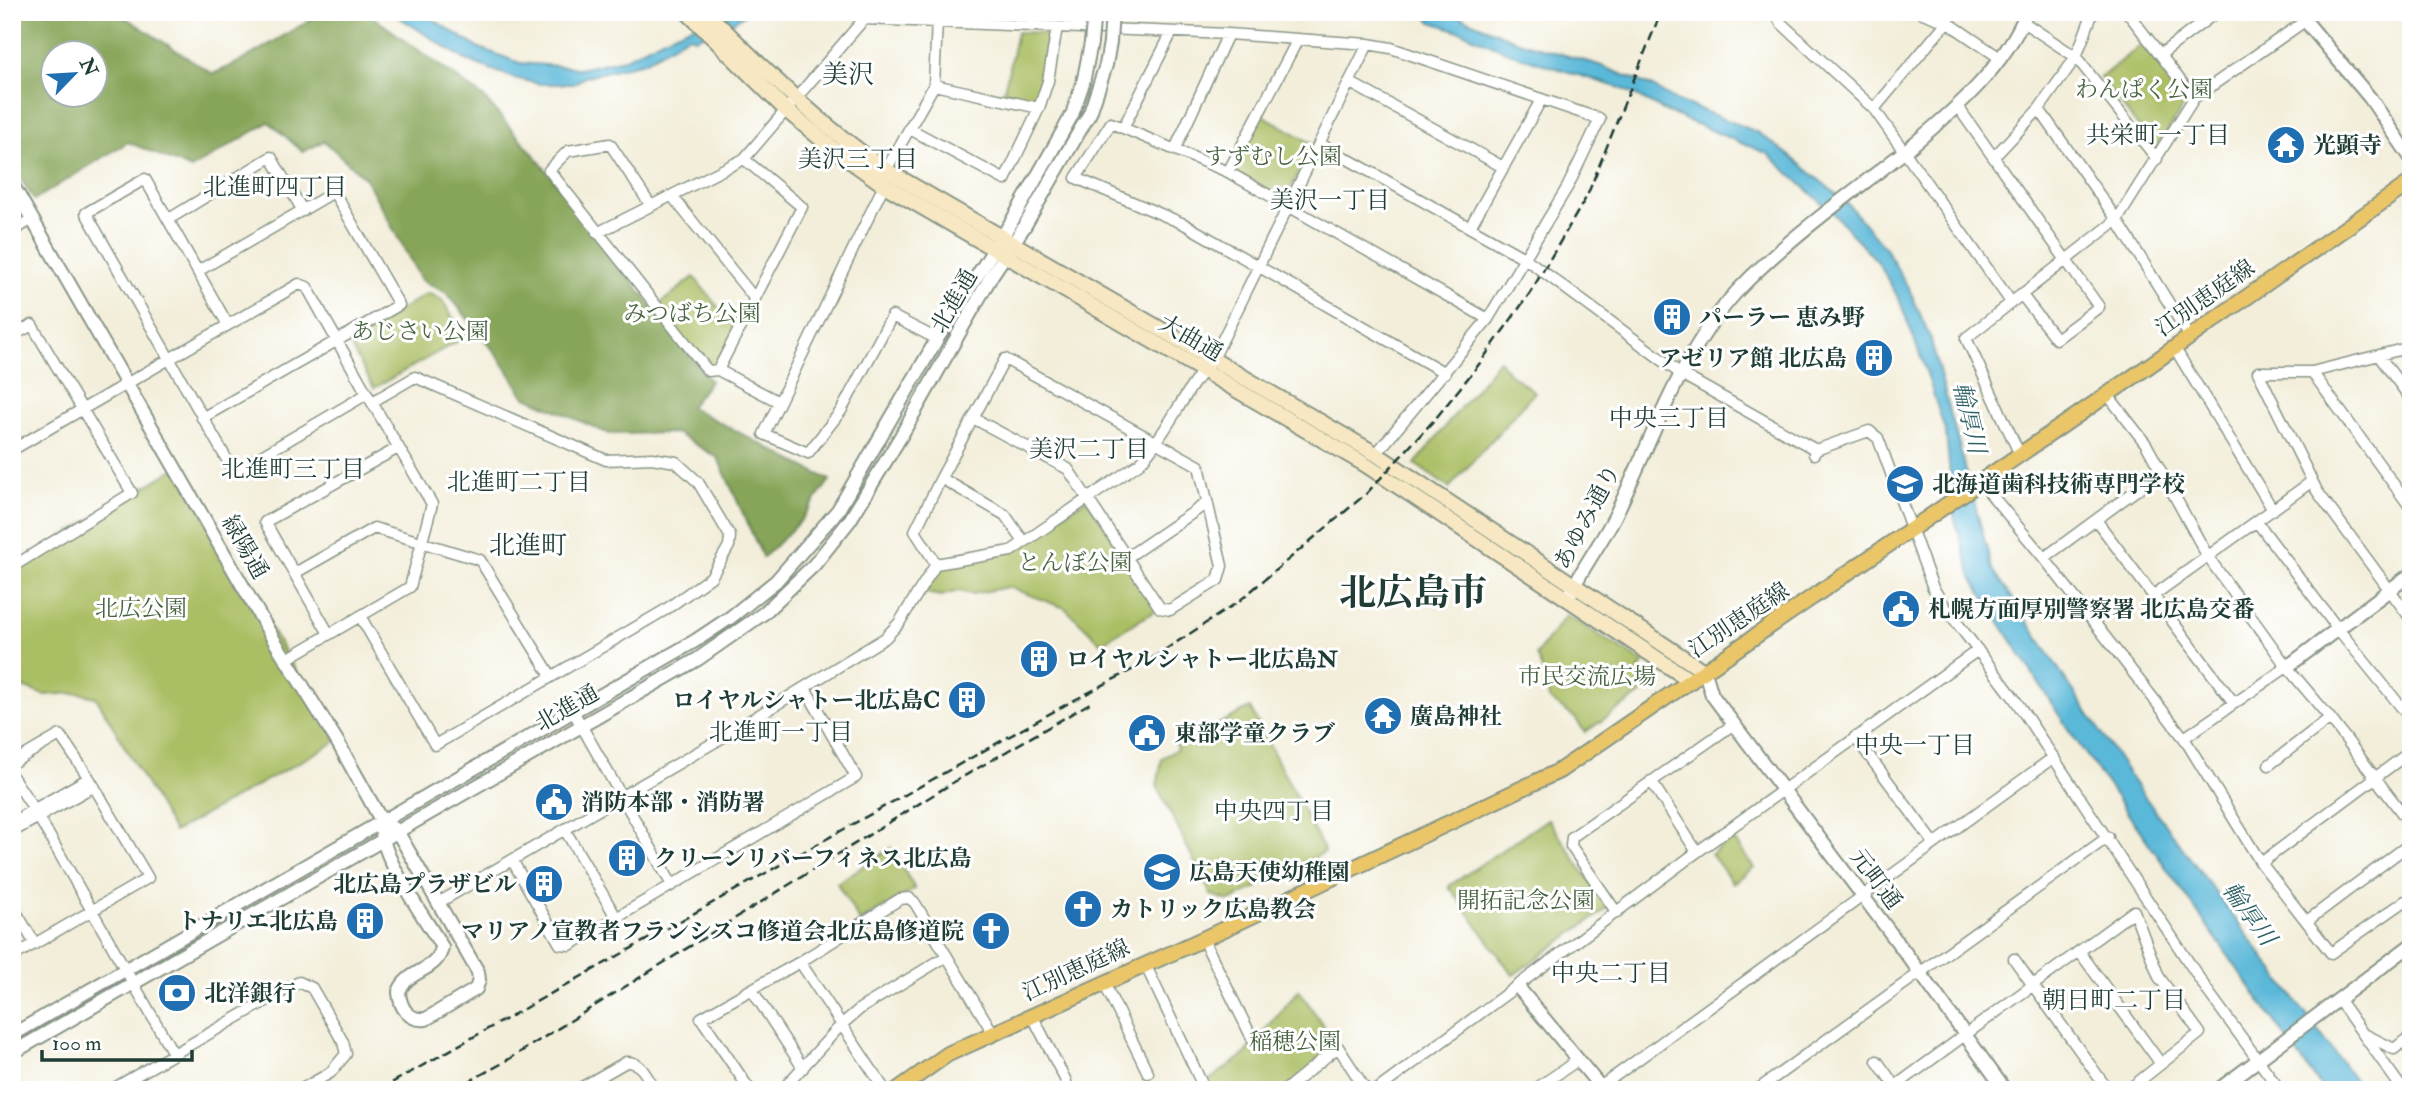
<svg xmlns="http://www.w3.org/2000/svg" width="2423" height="1102" viewBox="0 0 2423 1102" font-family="'IM FELL Double Pica','Noto Serif JP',serif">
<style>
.green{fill:#aabe63;stroke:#647e4c;stroke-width:2}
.forest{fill:#87a559;stroke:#537146;stroke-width:2;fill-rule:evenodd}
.water{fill:#5ab8d9;stroke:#3c7a86;stroke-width:2}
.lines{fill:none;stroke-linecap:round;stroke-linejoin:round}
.minor-casing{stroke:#899687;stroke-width:13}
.tertiary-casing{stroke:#899687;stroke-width:16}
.secondary-casing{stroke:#899687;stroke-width:18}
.primary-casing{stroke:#899687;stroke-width:18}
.minor{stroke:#fff;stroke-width:10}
.tertiary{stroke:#fff;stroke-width:12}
.secondary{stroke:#f7e8c3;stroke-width:14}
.primary{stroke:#eac669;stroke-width:14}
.rail{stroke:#1f3d34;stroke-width:2.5;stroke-dasharray:10 5;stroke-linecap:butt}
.tertiary-bridge-casing{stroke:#899687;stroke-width:16;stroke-linecap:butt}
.tertiary-bridge{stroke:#fff;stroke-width:12}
.labels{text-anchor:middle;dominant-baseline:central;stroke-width:6;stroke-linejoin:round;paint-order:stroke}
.park-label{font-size:23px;fill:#496442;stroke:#fff}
.poi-label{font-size:23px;font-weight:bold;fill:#1f3d34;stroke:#fff;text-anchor:start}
.street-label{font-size:23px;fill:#1f3d34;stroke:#fff}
.neighbourhood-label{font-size:24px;fill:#1f3d34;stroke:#fff}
.water-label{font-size:24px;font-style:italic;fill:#316266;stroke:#fff}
.quarter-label{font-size:26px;fill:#1f3d34;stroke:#fff}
.town-label{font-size:37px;font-weight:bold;fill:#1f3d34;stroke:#fff}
</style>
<rect width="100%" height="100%" fill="#fff"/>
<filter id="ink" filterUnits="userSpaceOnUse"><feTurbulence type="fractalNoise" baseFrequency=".0143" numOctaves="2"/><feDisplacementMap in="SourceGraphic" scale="14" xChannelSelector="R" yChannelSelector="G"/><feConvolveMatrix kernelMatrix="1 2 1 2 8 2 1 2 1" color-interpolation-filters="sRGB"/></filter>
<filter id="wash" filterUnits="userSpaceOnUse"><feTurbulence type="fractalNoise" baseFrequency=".00686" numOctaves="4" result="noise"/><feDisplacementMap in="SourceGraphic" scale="28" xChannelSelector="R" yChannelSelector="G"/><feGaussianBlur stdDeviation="1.57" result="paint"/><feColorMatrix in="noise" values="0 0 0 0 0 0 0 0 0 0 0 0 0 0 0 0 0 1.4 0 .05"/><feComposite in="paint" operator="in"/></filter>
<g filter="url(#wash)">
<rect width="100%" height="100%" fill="#f3eeda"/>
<path class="green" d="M1017,32L1049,33L1041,81L1034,98L1004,91Z
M2143,43L2188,100L2156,149L2100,78Z
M1261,114L1313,144L1285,200L1232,170Z
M694,277L738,332L718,370L708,371L656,307Z
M428,293L442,300L465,337L374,388L348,342Z
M1499,360L1510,374L1535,392L1449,488L1415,464Z
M176,468L337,741L174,832L96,697L78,693L44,695L12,683V568Z
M1086,499L1160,608L1101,643L1065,608L1008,587L972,594L958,591L941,596L925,593L936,564L1011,551Z
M1566,615L1645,663L1639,669L1651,687L1585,732L1575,718L1549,699L1545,677L1536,655Z
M1250,708L1325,852L1230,901L1211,895L1157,786L1162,758L1177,749L1176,745Z
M1548,819L1608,908L1513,975L1449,886Z
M1733,838L1754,868L1733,883L1711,854Z
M891,848L915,889L860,922L837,883Z
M1299,990L1338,1047L1284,1090H1196L1245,1054Z"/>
<path class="forest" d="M12,12H117L213,74L239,62L324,12H366L483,97L531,151L710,381L690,407L830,480L801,520L763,558L718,458L676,433L609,434L524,396L499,357L447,293L421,280L366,179L324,141L303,152L269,122L191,169L128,142L34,200L12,165ZM52,52H94V94H52Z"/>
<path class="water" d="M391,12H421L477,47L520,63L572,67L579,69L624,59L664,38L726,12H748L733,22L696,38L688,36L644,62L585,77L573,84H540L514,78L464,59Z
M1396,12H1449L1517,41L1599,65L1651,86L1673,99L1757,132L1789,155L1847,203L1886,249L1910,291L1930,337L1992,568L2133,781L2362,1090H2323L2066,726L1972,578L1954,516L1946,434L1927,374L1899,299L1877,261L1834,214L1768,154L1667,112L1623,89L1515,55L1462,32L1431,22L1427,17Z"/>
</g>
<g filter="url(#ink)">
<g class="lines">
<defs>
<path id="minor" d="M1774,12L1781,23L1874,109L2011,302
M1920,12L1947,22L2000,58
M2127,12L2194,98
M2023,22L2076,57L2157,159
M2161,54L2214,14L2212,12
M1349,82L1503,167
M934,85L1039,108
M1958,107L2099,307L2056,339L2021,294
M1874,109L1947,22L1952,12
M2039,109L2117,220L2190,337
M1123,128L1172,32
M910,129L1005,180L1039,108L1048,81L1057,27
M1319,143L1526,259L1681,374L1816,450
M1175,149L1228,34
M1994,157L2039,109L2076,57L2093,12
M744,159L864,19L1228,34L1368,44L1391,48L1600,119L1568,186L1488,319L1376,454
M1228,172L1298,39
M672,196L755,299
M651,206L610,144L568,151L549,170L708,371L718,370L779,402
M169,219L271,157L303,211
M1470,227L1541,100
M12,231L33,219
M597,233L744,159L802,207L718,370
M198,271L334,192L399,305L202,418
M228,325L145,179L86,213L234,472L367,394
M12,336L32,325L132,493L12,567
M937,339L892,316L841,411L808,453L764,434L884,185L886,170L934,85L937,21
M2174,347L2273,510
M2411,347L2312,372H2258L2317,491L2411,619
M2379,356L2411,399
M2312,372L2411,508
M1445,373L1184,224L1076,178L1111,123L1228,172L1488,319
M2107,394L2146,444L2208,557L2287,667L2330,718L2411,825
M12,450L299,284L307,287L367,394L432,504L410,587L287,659
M1814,454L1816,450L1869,431L1878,438L1933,588L1948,611L2014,698L2209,993L2280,1090
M2020,455L1966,338L2117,220L2194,98L2305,21
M1992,473L1989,492L2044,558L2184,738L2261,863L2331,953L2405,901
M941,478L1005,515L1024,542
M2096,520L2234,703
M2257,522L2338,629L2411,719
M1126,558L1207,503
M2044,558L2161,472
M936,564L915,531L941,478L1005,359L1199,466L1222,566L1218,580L1170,610L1160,608L1068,469L973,418
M295,573L374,528L480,560L551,676
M2154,595L2311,482
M360,616L435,745L665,610L711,577L729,546L730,536L698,482L676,462L652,458L606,460L415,377L372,402
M329,634L265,522L398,448
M573,711L672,885
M1855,737L1934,843
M2184,738L2287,667
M12,763L60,735L89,778L148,878L12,957
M2269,765L2330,718
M12,776L34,809L173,1053
M1651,781L1697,852
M12,822L89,778
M565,830L616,917
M12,832L94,786
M512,860L560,944L570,945L856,777L805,688
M2261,863L2411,751
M438,903L715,742L885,638L899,623L936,564L1011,551L1140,463C1169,431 1184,390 1213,359L1368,44
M12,905L35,944
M1617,913L1571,846L1572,837L1734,724
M2307,921L2411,843
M1203,939L1254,1042
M2079,951L2161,1064
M2014,959L2108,1090
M800,962L885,1090
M1145,964L1203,1086
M1104,983L1148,1073
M752,990L803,1068
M2338,999L2403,1090
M1032,1015L1066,1081
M2366,1035L2394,1049L2411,1036
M1877,1061L1897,1089
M1600,1087L2054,757
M111,1090L299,982L312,988L343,1042L346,1054L330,1073L300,1090
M577,1090L626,1062C642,1061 647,1078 655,1090
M750,1090L701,1018L800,962L900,899L909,898L915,903L993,1033
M782,1090L841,1025L861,1008L947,956
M1285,1090L1338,1047L1366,1090
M1377,1090L1697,852L1978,650
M1534,1090L1578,1060
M1757,1090L2108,837
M1890,1090L2134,911L2159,977L2200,1033L2128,1090"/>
<path id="tertiary" d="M2298,12L2370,98L2411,158
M12,184L272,637L337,741L381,820L397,831L478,972L479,980L476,989L426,1019C409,1021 400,1008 399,992C407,969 438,972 442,947C426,919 383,861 382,831
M1568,599C1580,570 1601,544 1615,516C1653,439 1682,347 1743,285C1793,234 1854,192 1910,147C1956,109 2003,69 2027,12
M2287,667L2411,574
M1705,672L1712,695L1919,971L2005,1090
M1518,987L1603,1090
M12,1035L695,641L731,617L776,581L838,510L937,339L1012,221L1072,115L1083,83L1091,43
M12,1053L698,659L764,613L814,565L850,520L901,436L992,275L1024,227L1090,113L1106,65L1110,42
M2218,1090L2411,945"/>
<path id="secondary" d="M687,12L785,109L832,148L884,185L1366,465L1691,681
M706,12C763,68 819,125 886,170L1376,454L1705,672"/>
<path id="primary" d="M897,1090L948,1054L1203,939L1559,771L2130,379L2411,182"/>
</defs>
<use href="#minor" class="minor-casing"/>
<use href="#tertiary" class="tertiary-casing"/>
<use href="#secondary" class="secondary-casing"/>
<use href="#primary" class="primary-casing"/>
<use href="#minor" class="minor"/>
<use href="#tertiary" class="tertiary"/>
<use href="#secondary" class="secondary"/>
<use href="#primary" class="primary"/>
<path class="rail" d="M379,1090L1067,704L1145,663L1238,602L1367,493L1436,418L1480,363L1530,293L1587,196L1661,12
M453,1090L501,1064L954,782L1090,703"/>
<defs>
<path id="tertiary-bridge" d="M1110,42L1112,12
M1091,43L1094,12"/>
</defs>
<use href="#tertiary-bridge" class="tertiary-bridge-casing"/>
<use href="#tertiary-bridge" class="tertiary-bridge"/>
</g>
</g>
<defs>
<symbol id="temple-disc" viewBox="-11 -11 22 22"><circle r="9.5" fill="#1f6fb2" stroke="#fff"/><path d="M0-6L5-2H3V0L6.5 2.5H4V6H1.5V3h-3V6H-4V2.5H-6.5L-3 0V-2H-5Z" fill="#fff"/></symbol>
<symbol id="building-disc" viewBox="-11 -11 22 22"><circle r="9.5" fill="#1f6fb2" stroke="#fff"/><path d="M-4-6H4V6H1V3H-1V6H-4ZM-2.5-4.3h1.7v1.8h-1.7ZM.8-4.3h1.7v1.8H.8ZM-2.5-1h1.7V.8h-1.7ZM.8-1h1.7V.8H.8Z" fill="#fff"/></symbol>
<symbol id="university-disc" viewBox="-11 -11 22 22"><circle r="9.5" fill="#1f6fb2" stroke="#fff"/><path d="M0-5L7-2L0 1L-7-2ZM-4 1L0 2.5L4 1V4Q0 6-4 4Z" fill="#fff"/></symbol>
<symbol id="civic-disc" viewBox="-11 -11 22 22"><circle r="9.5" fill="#1f6fb2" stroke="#fff"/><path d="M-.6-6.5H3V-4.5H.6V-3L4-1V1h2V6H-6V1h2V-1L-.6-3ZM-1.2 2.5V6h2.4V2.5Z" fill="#fff"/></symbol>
<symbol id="school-disc" viewBox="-11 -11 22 22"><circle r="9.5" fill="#1f6fb2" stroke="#fff"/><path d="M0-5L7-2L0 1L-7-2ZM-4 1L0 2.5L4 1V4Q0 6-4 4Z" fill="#fff"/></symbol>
<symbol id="church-disc" viewBox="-11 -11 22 22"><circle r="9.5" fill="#1f6fb2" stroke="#fff"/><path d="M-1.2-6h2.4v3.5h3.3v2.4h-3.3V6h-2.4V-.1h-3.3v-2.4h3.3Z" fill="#fff"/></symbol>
<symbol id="bank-disc" viewBox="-11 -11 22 22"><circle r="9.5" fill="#1f6fb2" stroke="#fff"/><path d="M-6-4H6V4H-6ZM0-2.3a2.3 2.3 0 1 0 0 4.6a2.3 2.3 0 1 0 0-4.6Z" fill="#fff"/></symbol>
</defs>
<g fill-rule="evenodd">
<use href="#temple-disc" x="2264" y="123" width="44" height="44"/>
<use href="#building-disc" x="1650" y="295" width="44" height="44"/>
<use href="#building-disc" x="1852" y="336" width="44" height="44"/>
<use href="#university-disc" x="1883" y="462" width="44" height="44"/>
<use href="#civic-disc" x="1879" y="587" width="44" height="44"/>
<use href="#building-disc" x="1017" y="637" width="44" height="44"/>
<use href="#building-disc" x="945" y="678" width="44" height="44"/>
<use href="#temple-disc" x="1361" y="694" width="44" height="44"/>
<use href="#civic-disc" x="1125" y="711" width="44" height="44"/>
<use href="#civic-disc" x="532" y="780" width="44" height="44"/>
<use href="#building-disc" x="605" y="836" width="44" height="44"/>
<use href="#school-disc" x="1140" y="850" width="44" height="44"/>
<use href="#building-disc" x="522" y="862" width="44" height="44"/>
<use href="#church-disc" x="1061" y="887" width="44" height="44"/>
<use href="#building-disc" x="343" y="899" width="44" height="44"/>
<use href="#church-disc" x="969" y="909" width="44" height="44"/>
<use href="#bank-disc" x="155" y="971" width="44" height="44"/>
</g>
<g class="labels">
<g class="park-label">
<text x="2144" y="89">わんぱく公園</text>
<text x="1273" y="156">すずむし公園</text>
<text x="692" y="313">みつばち公園</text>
<text x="420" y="331">あじさい公園</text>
<text x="1075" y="562">とんぼ公園</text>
<text x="141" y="608">北広公園</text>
<text x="1587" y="676">市民交流広場</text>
<text x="1526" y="900">開拓記念公園</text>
<text x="1295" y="1041">稲穂公園</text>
</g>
<g class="poi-label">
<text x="2313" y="145">光顕寺</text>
<text x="1699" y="317">パーラー 恵み野</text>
<text x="1847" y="358" text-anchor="end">アゼリア館 北広島</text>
<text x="1932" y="484">北海道歯科技術専門学校</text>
<text x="1928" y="609">札幌方面厚別警察署 北広島交番</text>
<text x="1066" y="659">ロイヤルシャトー北広島N</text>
<text x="940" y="700" text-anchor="end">ロイヤルシャトー北広島C</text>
<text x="1410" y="716">廣島神社</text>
<text x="1174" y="733">東部学童クラブ</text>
<text x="581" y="802">消防本部・消防署</text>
<text x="654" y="858">クリーンリバーフィネス北広島</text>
<text x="1189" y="872">広島天使幼稚園</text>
<text x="517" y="884" text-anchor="end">北広島プラザビル</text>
<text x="1110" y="909">カトリック広島教会</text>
<text x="338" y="921" text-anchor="end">トナリエ北広島</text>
<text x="964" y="931" text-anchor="end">マリアノ宣教者フランシスコ修道会北広島修道院</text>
<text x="204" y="993">北洋銀行</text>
</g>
<g class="street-label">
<text transform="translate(2205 298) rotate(-35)">江別恵庭線</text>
<text transform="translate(954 301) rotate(-60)">北進通</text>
<text transform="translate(1191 338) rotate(30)">大曲通</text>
<text transform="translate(1587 517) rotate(-62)">あゆみ通り</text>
<text transform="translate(245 547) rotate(60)">緑陽通</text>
<text transform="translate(1739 620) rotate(-34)">江別恵庭線</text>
<text transform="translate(567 708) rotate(-30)">北進通</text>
<text transform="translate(1876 879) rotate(53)">元町通</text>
<text transform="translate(1076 970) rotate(-25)">江別恵庭線</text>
</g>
<g class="neighbourhood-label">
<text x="2158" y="135">共栄町一丁目</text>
<text x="858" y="159">美沢三丁目</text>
<text x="275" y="187">北進町四丁目</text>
<text x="1330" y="200">美沢一丁目</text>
<text x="1669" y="418">中央三丁目</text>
<text x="1089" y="449">美沢二丁目</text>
<text x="293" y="469">北進町三丁目</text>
<text x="519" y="482">北進町二丁目</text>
<text x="781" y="732">北進町一丁目</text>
<text x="1915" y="745">中央一丁目</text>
<text x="1274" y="811">中央四丁目</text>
<text x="1611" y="973">中央二丁目</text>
<text x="2114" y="1000">朝日町二丁目</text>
</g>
<g class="water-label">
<text transform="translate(1969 418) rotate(77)">輪厚川</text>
<text transform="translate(2249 914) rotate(54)">輪厚川</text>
</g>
<g class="quarter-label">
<text x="848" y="75">美沢</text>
<text x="528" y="546">北進町</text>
</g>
<g class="town-label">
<text x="1413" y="593">北広島市</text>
</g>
</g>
<rect width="2423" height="1102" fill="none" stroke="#fff" stroke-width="42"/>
<g transform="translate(74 74) rotate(65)"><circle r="33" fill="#ffffff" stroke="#a5b1ae" stroke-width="2"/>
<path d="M0-5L12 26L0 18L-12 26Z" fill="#1f6fb2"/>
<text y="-10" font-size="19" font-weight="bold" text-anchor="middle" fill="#1f3d34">N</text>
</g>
<path d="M42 1050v10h150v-10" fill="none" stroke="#1f3d34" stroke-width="3.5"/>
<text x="52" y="1050" font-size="21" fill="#1f3d34" stroke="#ffffff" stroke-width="5" paint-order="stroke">100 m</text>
</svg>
